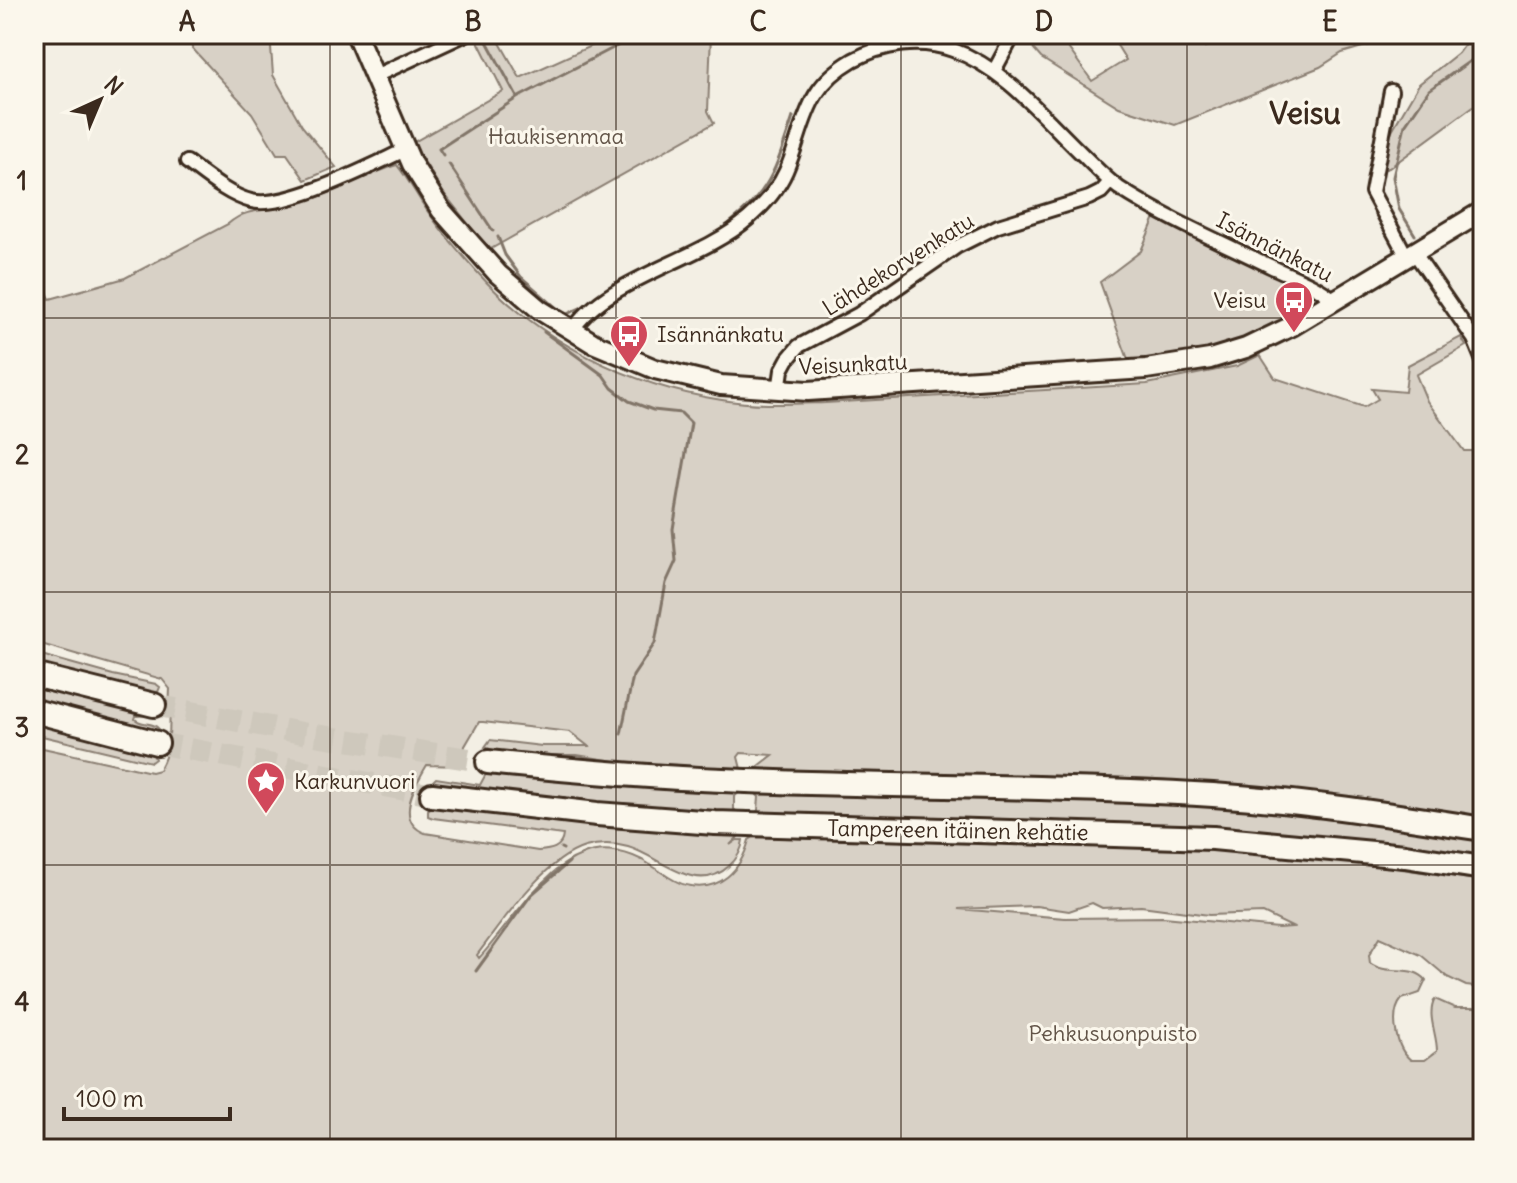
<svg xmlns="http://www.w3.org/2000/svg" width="1517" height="1183" viewBox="0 0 1517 1183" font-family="Delius,sans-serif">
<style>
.green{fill:#d8d1c6;stroke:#8a7e72;stroke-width:2;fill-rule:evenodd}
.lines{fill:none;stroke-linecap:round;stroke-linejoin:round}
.stream{stroke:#817468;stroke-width:3}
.highway-tunnel{stroke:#cec8bc;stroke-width:22;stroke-dasharray:22 11;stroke-linecap:butt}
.street-casing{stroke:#3b2a1e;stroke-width:18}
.secondary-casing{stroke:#3b2a1e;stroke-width:24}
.highway-casing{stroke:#3b2a1e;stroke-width:28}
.street{stroke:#fbf7ec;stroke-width:12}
.secondary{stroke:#fbf7ec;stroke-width:18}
.highway{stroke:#fbf7ec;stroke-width:22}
.grid{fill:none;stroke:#3b2a1e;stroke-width:2;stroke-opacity:0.55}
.labels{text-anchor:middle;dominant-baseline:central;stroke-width:6;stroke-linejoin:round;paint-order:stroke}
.park-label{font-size:22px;fill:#625448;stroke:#fbf7ec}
.street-label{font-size:22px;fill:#3b2a1e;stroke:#fbf7ec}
.poi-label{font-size:22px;fill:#3b2a1e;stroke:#fbf7ec;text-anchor:start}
.district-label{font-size:30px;font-weight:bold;fill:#3b2a1e;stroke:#fbf7ec}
.neatline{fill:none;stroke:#3b2a1e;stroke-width:3}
.grid-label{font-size:26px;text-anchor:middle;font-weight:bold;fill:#3b2a1e}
</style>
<rect width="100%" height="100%" fill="#f3efe4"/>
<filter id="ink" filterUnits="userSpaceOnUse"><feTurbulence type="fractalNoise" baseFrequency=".0125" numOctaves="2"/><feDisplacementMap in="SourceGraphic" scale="16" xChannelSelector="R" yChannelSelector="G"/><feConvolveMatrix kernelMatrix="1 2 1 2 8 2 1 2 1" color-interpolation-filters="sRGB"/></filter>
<g filter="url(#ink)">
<path class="green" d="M190,34H270L273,75L302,126L336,167L305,180L287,154H277L252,113L192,48Z
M478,34H495L520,78L617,34H711L708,111L714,123L489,250L443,192L420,155L409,145L503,91L475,35Z
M1029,34H1058L1092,81L1126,60L1110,34H1200L1205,47L1212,44L1208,34H1406L1342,53L1320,67L1175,125L1119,107L1041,58L1034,50Z
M1472,34H1483V99L1389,168L1382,170L1391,132L1419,84L1458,53Z
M397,165C410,181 419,200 431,216C445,236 462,255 478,273C540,342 630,386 722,400C756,406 791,404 825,403L1147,384L1237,366L1260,355L1275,378L1364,407L1378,399L1372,389L1405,392L1408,365L1461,337L1466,346L1416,375L1427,401L1464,451H1483V816L1301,791L1156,779L755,769L773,755L741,753L738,757L741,769L620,762L577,755H528L497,752L485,747L490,740L542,746H588L570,732L483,722H479L465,746L460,766L427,765C415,785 394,821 425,833L538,851C550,850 562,849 563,835L433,818L428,816V810L431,807L565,823L739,836L730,845L737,840H743C742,850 737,859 729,866C696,897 660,856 628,847C614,843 599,843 585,847C543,860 503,921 477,955L479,958C509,926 541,869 584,854C605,846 630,852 649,864C661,871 672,882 686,885C720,893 741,870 749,840L754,837L1214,849L1328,858L1483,881V988L1466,986L1447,977L1421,955L1380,937L1369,955L1370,963C1386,976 1414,964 1426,980L1420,993L1402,999C1389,1014 1396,1049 1411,1060H1425L1437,1051C1437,1033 1426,1015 1435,999L1455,1008H1483V1149H34V746L151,772L159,770C174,745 168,716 170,689L162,679L34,642V263L50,299L125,278L228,224C245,209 260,211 280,208C321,201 358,177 397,165ZM1092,903L1102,908L1141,906L1209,915L1263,913L1292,927L1278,928L1164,917L1065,918L958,909L1036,906L1069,911Z
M1156,215L1303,289L1310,304L1308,308L1225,351L1129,362L1100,282L1141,251Z
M34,653L113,675L156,684L160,687L158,692L146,691L34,664Z
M34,684L151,715L136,716L135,719C142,726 153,721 160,730V735L34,703Z
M34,724L153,754L155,759L151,762L38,735L34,734Z
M488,770L741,791L734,797V809L738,813L633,809L431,783L436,778L480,785Z
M754,792L960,794L1256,807L1483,838V859L1386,844L1217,828L752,815L758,810L759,797Z"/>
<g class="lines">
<path class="stream" d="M483,34L517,97
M443,155L439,149L517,98L640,34
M449,164L493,231
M1415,235L1399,209L1393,177L1405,125L1429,90L1480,54L1483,46
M713,236C768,195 772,181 793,117
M498,237L505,255L521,277L560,311L567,314L591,303
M544,332L603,375L612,388L629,401L653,410L681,413L691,423L673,529L676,561L666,583L655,643L633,676L621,734
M561,848L563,849
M476,971L531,895L569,862"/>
<path class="highway-tunnel" d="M154,705L302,733L488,762
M157,743L432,795"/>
<defs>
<path id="street" d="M994,71L1014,34
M373,77L466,34
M1391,91L1372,192L1407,257
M187,162C206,176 228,195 251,201C286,210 372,165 405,150
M1414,252L1474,339L1483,361
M572,331C607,277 699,262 749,218C764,205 778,189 786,171C806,125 803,89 853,60C883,44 920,38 953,50C1005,68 1044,118 1084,156C1095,167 1106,179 1119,188C1163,217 1223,243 1270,266C1291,276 1317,285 1334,300
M779,391L782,370L788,359L799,346L859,314L956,247L998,226L1089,198L1101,192L1110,182"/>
<path id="secondary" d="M356,34L412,164L441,210L498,274L540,310L593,343L655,369L721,385L808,391L1146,369L1210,359L1246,348L1292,326L1483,211"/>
<path id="highway" d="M34,675L154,705
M34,711L157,743
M488,762C566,770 644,777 723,780C886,787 1050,785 1213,795C1303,801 1394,815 1483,829
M432,795L597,814L715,823L1213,838L1405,856L1483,868"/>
</defs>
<use href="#street" class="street-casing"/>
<use href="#secondary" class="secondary-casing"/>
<use href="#highway" class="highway-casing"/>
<use href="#street" class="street"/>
<use href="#secondary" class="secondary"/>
<use href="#highway" class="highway"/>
</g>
</g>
<path class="grid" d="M330,34V1149M616,34V1149M901,34V1149M1187,34V1149M34,318H1483M34,592H1483M34,865H1483"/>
<defs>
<symbol id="bus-pin" viewBox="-11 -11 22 30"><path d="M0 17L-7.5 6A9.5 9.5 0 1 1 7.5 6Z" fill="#d1495b" stroke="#fbf7ec"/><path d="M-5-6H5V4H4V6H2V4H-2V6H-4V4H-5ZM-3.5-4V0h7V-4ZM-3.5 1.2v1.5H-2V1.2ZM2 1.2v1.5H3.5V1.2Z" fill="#fff"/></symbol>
<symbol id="sight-pin" viewBox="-11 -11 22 30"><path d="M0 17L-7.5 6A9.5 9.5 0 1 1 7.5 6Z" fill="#d1495b" stroke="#fbf7ec"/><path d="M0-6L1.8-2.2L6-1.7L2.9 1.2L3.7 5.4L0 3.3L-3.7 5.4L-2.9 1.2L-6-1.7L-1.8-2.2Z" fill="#fff"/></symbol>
</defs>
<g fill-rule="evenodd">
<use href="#bus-pin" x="1272" y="278" width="44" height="60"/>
<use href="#bus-pin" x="607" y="312" width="44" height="60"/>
<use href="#sight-pin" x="244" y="759" width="44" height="60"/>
</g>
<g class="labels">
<g class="park-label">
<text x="556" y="136">Haukisenmaa</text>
<text x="1113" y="1033">Pehkusuonpuisto</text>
</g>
<g class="street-label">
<text transform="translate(1275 247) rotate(27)">Isännänkatu</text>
<text transform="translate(898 264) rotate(-32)">Lähdekorvenkatu</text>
<text transform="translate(853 364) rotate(-3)">Veisunkatu</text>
<text transform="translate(958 830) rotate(1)">Tampereen itäinen kehätie</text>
</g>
<g class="poi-label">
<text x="1266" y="300" text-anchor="end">Veisu</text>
<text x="657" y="334">Isännänkatu</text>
<text x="294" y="781">Karkunvuori</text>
</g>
<g class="district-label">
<text x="1305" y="113">Veisu</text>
</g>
</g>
<rect width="1517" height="1183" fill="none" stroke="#fbf7ec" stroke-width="88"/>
<g transform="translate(100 100) rotate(44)" stroke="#fbf7ec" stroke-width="6" paint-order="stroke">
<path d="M0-6L14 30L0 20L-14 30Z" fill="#3b2a1e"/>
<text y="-12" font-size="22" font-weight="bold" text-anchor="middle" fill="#3b2a1e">N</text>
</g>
<path d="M64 1107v12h166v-12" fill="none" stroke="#3b2a1e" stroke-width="4"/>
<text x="76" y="1107" font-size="24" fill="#3b2a1e" stroke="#fbf7ec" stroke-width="6" paint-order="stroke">100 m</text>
<rect x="44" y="44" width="1429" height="1095" class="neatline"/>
<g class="grid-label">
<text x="187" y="31">A</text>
<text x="473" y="31">B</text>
<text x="758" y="31">C</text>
<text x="1044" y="31">D</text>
<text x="1330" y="31">E</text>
<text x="22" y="190">1</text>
<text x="22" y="464">2</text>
<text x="22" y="737">3</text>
<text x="22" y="1011">4</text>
</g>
</svg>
